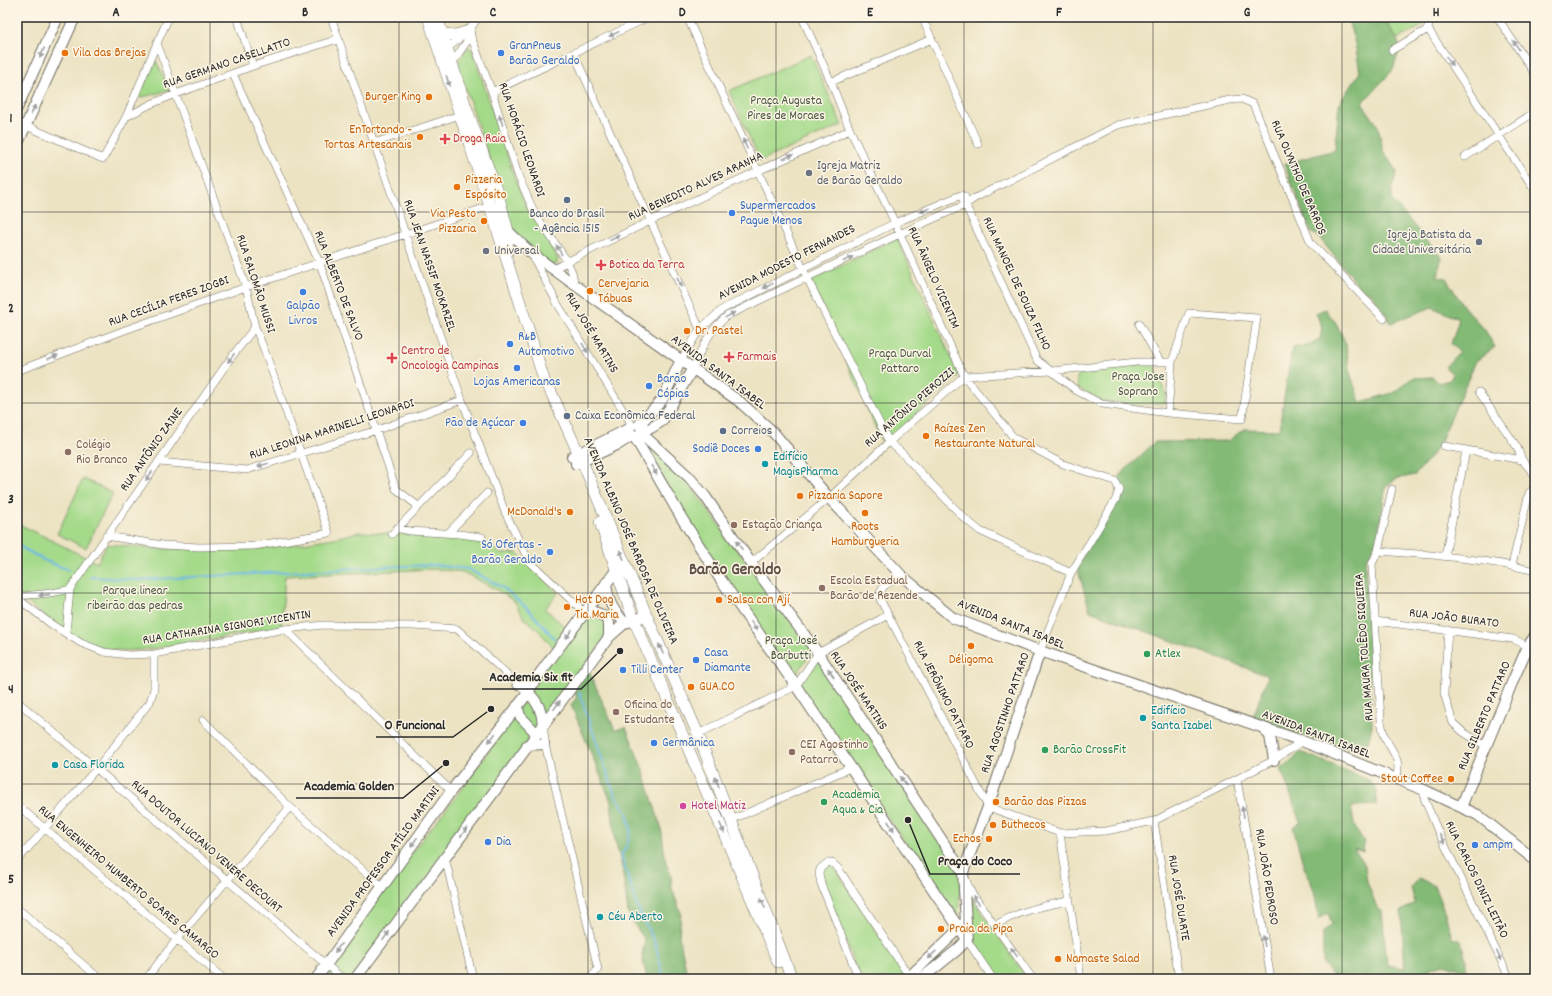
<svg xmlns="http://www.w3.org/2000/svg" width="1552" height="996" viewBox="0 0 1552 996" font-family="Dekko,sans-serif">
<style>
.green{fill:#a4da8a;stroke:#68825a}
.forest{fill:#83ba76;stroke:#577250}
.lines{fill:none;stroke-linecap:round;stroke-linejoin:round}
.stream{stroke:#6eb8e7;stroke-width:2}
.street-casing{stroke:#6f6b60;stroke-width:8}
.secondary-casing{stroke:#6f6b60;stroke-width:12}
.primary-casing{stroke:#6f6b60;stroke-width:12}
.street{stroke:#fff;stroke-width:7}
.secondary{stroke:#fff;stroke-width:10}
.primary{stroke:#fff;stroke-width:11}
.oneway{fill:#a0a0a0}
.grid{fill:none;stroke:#2b2b2b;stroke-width:1;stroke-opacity:0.55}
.food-dot{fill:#e8710a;stroke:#fcf5e5;stroke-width:1.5}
.shop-dot{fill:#3f7fe0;stroke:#fcf5e5;stroke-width:1.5}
.health-dot{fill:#e0444e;stroke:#fcf5e5;stroke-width:1.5}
.worship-dot{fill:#6b7280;stroke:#fcf5e5;stroke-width:1.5}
.service-dot{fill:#5c6f8a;stroke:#fcf5e5;stroke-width:1.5}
.education-dot{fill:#8d6e63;stroke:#fcf5e5;stroke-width:1.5}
.culture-dot{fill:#0f9aa8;stroke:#fcf5e5;stroke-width:1.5}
.leisure-dot{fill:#2e9e5b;stroke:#fcf5e5;stroke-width:1.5}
.hotel-dot{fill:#d1479c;stroke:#fcf5e5;stroke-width:1.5}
.labels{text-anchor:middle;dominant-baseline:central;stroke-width:3;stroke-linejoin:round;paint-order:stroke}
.shop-label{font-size:13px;fill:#366cbe;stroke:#fcf5e5;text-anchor:start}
.food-label{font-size:13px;fill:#c56008;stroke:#fcf5e5;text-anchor:start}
.street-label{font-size:13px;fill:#2b2b2b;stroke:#fcf5e5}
.park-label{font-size:13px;fill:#495743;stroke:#fcf5e5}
.health-label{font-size:13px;fill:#be3a42;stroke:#fcf5e5;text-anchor:start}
.worship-label{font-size:13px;fill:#5b616d;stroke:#fcf5e5;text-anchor:start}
.service-label{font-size:13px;fill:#4e5e75;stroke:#fcf5e5;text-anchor:start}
.education-label{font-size:13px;fill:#785e54;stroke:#fcf5e5;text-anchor:start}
.culture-label{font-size:13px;fill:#0d838f;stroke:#fcf5e5;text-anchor:start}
.leisure-label{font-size:13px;fill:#27864d;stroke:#fcf5e5;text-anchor:start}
.hotel-label{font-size:13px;fill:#b23c85;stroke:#fcf5e5;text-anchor:start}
.district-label{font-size:17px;font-weight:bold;fill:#625249;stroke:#fcf5e5}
.leader{fill:none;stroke:#2b2b2b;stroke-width:1.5}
.callout-dot{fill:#2b2b2b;stroke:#fcf5e5;stroke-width:1.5}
.callout-label{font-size:14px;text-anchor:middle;font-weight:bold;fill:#2b2b2b;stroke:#fcf5e5;stroke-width:3;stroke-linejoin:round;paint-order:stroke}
.neatline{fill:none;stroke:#2b2b2b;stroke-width:1.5}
.grid-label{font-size:13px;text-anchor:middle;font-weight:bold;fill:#2b2b2b}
</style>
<rect width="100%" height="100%" fill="#fcf5e5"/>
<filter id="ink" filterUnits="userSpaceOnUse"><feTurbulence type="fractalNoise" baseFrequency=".025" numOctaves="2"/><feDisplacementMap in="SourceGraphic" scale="8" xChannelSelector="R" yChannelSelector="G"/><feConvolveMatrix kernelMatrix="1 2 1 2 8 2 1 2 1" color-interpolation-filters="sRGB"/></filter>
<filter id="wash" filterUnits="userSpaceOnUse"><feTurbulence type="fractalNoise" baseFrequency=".012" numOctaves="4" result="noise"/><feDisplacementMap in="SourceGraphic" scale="16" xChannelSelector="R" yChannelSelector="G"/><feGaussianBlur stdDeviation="0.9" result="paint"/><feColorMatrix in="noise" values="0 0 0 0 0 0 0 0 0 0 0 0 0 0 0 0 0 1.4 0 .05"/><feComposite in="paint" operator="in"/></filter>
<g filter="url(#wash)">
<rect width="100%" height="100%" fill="#ece3c3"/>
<path class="green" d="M1383,17H1426L1424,25L1397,39Z
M468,47L470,48L473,52L515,179L528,211L540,226L558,259L557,264L552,265L520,238L511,224L457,63Z
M811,55L842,125L760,161L729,91Z
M155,59L170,90L139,98Z
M897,238L959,375L883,444L811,281Z
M1153,363L1166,395L1165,403L1136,405L1102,401L1078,388C1076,375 1076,376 1087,369Z
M642,437L688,483L812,651L794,678L741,603L638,440Z
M83,479L113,493L86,548L57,534Z
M17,523L97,563L107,544L156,549H255L296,544L334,538L359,532L455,537L489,544L501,554L517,553L558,593L545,609L572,633L586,614L605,620L606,637L354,979H319L423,838L462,789L531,691L556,650L536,628L524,618L515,602L499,591L463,572L436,569L285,576L281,627C252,632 223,637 194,642C162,647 126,656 95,646C70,638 37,610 17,594Z
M817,657L962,872L958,917L852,767L796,686Z
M832,864L906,976L900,979H860L821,878L823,867Z
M971,897L1028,979H999L971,936Z"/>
<path class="forest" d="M1347,17H1383L1397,39L1400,48L1393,70L1362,103L1378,126L1383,151L1397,172L1392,188V200L1441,257L1438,277L1446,278L1464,307L1485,330L1495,347L1476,361L1439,445L1428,460L1415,475L1396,479L1386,486L1377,541L1365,563L1372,726L1368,742L1341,750L1253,717L1268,676L1090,611L1077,567L1117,499L1120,475L1155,442L1228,441L1244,429L1279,430L1292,348L1306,346L1320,339L1322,327L1316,313L1325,309L1336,323L1346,344L1349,370L1360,402L1393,393L1412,378L1433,377L1439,383L1450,380L1453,374L1445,367L1459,352L1451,344L1459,319L1432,307L1391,323L1371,293L1362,290L1317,235L1311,233L1284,164L1335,150L1339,104L1360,72L1355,43Z
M588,669L615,730L626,727L643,770L661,827L666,864L671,875L672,889L681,913L679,936L688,979H647L642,956L645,940L634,924L628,912L622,867L615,840L611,801L571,705L577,697L573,690Z
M1301,752L1369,780L1377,791L1376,805L1356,806L1351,808L1355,827L1364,842L1363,852L1354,849L1365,866L1367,882L1378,910L1382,911L1387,965L1405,968L1401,911L1415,903L1411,888L1419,878L1434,886L1445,913L1452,938L1461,941L1466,959V971L1444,964L1430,968L1427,979H1354L1332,975L1323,963V932L1332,924L1328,913L1319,919L1314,890L1304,867L1293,827L1301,822L1281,769Z"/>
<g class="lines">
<path class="stream" d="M17,545L46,561L69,570
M91,577L139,580L378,567L435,565L468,569L502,587L526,607L555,639
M579,692L615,795L627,813L631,831L627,845L622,854V859L638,909L655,943L664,979"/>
</g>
</g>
<g filter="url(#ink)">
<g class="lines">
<defs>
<path id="street" d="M237,17L253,66
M331,17L462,400L505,512L529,561L584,612
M687,17L811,286L889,442L902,453L963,517L980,531L1071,573
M802,17L831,82L850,130L895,223L964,376L1014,438L1063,464L1115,481L1119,489L1116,499L1071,573L1040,651
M922,17L978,144
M1497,17L1535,74
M1428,29L1535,190
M469,31L492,92L518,175L534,212L567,261L572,272L575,285
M1392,50L1428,29L1430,17
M444,51L469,31L478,17
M574,54L700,329L703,332
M452,63L468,40L469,31
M233,74L320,264L396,489L418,506
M831,82L932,39
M492,92L649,17
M126,117L151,104L176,94L253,66L338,39
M17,122L103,159L126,117L157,43L169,17
M374,143L460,115
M1465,157L1535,112
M961,195L1037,360L1077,391L1102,404L1168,413L1242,419L1257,318L1189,313L1172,362L1168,413
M532,255L557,303L632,425
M553,269C650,219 750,174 850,130
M1139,324L1160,361
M681,360L700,329L723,309L895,223L961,195L965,197
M693,368C703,346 708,332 727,316C806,278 885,239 965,205L975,198L1118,125L1230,100L1242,99L1253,104L1311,243L1384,319
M17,371L125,330L246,287L490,206
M1479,392L1517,447L1522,460L1535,475
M1444,446L1522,460
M159,462L247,470L377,430L462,400
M1392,489L1378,551L1372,564L1381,721C1382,726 1383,732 1385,737C1393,754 1402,759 1396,780
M397,528L410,531L459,534L482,537
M448,533L487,493
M392,534L471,453
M106,536L163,545L199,547L254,546L329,533L264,349L255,327L246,287L157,43
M1378,551C1431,555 1484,558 1535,571
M1445,556L1466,451
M751,563L829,498L889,442L964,376L1052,371L1137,362H1172
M1512,565L1529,493L1535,487
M901,575L884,586L879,595L880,599L988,807L1060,833L1106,831L1154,821L1274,760L1302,741
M17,596C36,595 52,594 70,589
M17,598L51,624L81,643L104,652L129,655L154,654L285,629L324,625L413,626L457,629L528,693
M1375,621L1513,639L1528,646
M285,629L451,791
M1448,630L1444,693L1453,723L1463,732L1486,746
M66,633L70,589L230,359L255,327
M17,701L343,979
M203,720L290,807L378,883
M543,724L546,748L598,969L590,979
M698,734L796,686L818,653L888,615
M1237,779L1271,979
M1424,790V798L1437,829L1510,979
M17,805L224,979
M731,820L852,767
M1154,821L1179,979
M1060,833L1081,979
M445,857L473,979
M17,861L96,769L150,702L154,689V654
M966,880L971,892L1033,979
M17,908L100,979
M995,925C1020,911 1041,906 1069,901
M967,940L993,979
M146,979L177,939L290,807
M859,979L821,884L819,874L820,869L827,863H832L838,868L911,979"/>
<path id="secondary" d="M17,108L58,17
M17,145L75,17
M508,231L531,253L575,285L740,402L773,432L829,498L901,575L953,618L1040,651L1302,741L1424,790L1478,815L1535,860
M639,425L662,400L681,360
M641,431L651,428L662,421L693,368
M641,433L689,477L705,496L751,563L818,653L963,872
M634,436L681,517L719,577L796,686L967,940
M572,457L630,428
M576,464L619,444L633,435
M606,583C608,602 612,609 625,623
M584,612C596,611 602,613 609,623V637
M518,684L535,680
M528,693C538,701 542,712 543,724
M517,706L520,716L536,733
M1264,729L1270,736L1274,760
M527,745L544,744
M1461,807L1514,678L1528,646L1535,636
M967,940L963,872L988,807L1040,651
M316,979L451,791L528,693L535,680L617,569
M355,979L609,637L625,623L646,616
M905,979L909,977L959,929L962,924
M921,979L957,950L967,940"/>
<path id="primary" d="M428,17L494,219L545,383L550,390L582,461L649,621L698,734L792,979
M437,17L466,107L499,198L508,231L507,253
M442,34L456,35L469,31
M600,522L630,610L778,962"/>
</defs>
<use href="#street" class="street-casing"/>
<use href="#secondary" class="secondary-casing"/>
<use href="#primary" class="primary-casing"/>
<use href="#street" class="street"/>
<use href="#secondary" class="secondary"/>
<use href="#primary" class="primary"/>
</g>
<defs><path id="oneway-solid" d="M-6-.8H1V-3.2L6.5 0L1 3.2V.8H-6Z"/></defs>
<g class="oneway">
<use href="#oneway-solid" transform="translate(614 34) rotate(154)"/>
<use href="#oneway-solid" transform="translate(1516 45) rotate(-124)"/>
<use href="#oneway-solid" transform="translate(42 53) rotate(114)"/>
<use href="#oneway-solid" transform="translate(1449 61) rotate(56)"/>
<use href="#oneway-solid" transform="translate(448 81) rotate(72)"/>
<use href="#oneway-solid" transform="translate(33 110) rotate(-66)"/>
<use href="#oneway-solid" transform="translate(501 120) rotate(-107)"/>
<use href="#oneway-solid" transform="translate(745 144) rotate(-114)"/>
<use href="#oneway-solid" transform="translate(788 157) rotate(-24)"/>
<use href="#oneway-solid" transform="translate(925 210) rotate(157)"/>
<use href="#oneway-solid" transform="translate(615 238) rotate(-25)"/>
<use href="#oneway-solid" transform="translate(559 250) rotate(-120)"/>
<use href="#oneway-solid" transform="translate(848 259) rotate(-26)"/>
<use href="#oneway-solid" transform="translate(679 282) rotate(66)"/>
<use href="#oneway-solid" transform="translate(768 286) rotate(153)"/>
<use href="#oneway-solid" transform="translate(730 315) rotate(-29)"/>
<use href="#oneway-solid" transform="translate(585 348) rotate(58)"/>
<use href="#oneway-solid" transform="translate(53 357) rotate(-21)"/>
<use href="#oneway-solid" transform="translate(231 358) rotate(127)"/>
<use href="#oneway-solid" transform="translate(263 465) rotate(164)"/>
<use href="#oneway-solid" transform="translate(654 470) rotate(60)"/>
<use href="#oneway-solid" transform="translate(149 476) rotate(126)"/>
<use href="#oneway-solid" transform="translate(739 545) rotate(-125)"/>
<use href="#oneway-solid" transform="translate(622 555) rotate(-113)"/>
<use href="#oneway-solid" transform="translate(44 595) rotate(174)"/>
<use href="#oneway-solid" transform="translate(754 626) rotate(55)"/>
<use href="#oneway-solid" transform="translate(569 634) rotate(125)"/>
<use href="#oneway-solid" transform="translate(661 649) rotate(-114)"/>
<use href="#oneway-solid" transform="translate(831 673) rotate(-124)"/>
<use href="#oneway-solid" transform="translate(557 705) rotate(-54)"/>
<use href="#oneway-solid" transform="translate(492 738) rotate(128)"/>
<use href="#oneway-solid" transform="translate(903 781) rotate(-124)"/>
<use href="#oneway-solid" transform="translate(717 782) rotate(-111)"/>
<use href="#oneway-solid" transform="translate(1243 812) rotate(-100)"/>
<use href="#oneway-solid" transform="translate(891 826) rotate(57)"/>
<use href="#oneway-solid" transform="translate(722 828) rotate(67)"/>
<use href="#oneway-solid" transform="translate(464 832) rotate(-54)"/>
<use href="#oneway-solid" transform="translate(1442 839) rotate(64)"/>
<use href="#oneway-solid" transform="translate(414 842) rotate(126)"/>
<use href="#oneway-solid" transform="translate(976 900) rotate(-127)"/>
<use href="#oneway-solid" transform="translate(763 903) rotate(-111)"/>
<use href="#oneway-solid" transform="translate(386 936) rotate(-54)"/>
<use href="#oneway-solid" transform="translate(1264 941) rotate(-99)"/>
<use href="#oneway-solid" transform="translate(338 948) rotate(126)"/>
<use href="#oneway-solid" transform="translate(1014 952) rotate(-125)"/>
<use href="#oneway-solid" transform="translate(932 955) rotate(136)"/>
<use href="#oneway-solid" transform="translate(1499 956) rotate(64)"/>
</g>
</g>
<path class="grid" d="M210,17V979M399,17V979M588,17V979M776,17V979M964,17V979M1153,17V979M1342,17V979M17,212H1535M17,403H1535M17,593H1535M17,784H1535"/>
<g class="food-dot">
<circle cx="65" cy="53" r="4"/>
<circle cx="429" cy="97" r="4"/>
<circle cx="420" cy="137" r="4"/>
<circle cx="457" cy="187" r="4"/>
<circle cx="484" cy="221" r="4"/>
<circle cx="590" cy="291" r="4"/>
<circle cx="687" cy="331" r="4"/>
<circle cx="926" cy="436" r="4"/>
<circle cx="800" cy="496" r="4"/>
<circle cx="570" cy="512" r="4"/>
<circle cx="865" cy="513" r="4"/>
<circle cx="719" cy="600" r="4"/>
<circle cx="567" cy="607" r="4"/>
<circle cx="971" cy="646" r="4"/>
<circle cx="691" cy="687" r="4"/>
<circle cx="1451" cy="779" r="4"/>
<circle cx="996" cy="802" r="4"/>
<circle cx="993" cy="825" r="4"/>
<circle cx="989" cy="839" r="4"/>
<circle cx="941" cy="929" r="4"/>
<circle cx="1058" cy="959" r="4"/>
</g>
<g class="shop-dot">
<circle cx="501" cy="53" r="4"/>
<circle cx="732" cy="213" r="4"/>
<circle cx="303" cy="292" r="4"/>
<circle cx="510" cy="344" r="4"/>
<circle cx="517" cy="368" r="4"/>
<circle cx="649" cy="386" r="4"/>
<circle cx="523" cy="423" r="4"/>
<circle cx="758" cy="449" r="4"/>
<circle cx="550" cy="552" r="4"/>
<circle cx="696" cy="660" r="4"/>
<circle cx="623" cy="670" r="4"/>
<circle cx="654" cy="743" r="4"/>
<circle cx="488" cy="842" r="4"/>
<circle cx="1475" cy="845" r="4"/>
</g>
<g class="health-dot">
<path d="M443 133h4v4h4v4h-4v4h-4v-4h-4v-4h4z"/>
<path d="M599 259h4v4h4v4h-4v4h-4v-4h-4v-4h4z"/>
<path d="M727 351h4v4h4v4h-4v4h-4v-4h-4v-4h4z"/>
<path d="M390 352h4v4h4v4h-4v4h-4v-4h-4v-4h4z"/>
</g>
<g class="worship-dot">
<circle cx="809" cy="173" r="4"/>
<circle cx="1479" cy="242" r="4"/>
<circle cx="486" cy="251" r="4"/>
</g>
<g class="service-dot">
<circle cx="567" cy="200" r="4"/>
<circle cx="567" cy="416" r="4"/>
<circle cx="723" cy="431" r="4"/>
</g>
<g class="education-dot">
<circle cx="68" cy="452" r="4"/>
<circle cx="734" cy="525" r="4"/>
<circle cx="822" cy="588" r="4"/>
<circle cx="616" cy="712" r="4"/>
<circle cx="792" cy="752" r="4"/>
</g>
<g class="culture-dot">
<circle cx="765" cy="464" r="4"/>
<circle cx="1143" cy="718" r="4"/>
<circle cx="55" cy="765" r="4"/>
<circle cx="600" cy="917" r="4"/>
</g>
<g class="leisure-dot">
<circle cx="1147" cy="654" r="4"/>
<circle cx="1045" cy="750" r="4"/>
<circle cx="824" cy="802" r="4"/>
</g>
<circle class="hotel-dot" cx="683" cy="806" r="4"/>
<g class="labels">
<g class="shop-label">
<text x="509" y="46">GranPneus<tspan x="509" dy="15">Barão Geraldo</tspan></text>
<text x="740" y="206">Supermercados<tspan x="740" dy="15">Pague Menos</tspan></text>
<text x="303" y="306" text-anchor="middle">Galpão<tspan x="303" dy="15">Livros</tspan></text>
<text x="518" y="337">R&amp;B<tspan x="518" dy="15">Automotivo</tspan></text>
<text x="657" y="379">Barão<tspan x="657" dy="15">Cópias</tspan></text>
<text x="517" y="382" text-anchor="middle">Lojas Americanas</text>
<text x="515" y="423" text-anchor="end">Pão de Açúcar</text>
<text x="750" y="449" text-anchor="end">Sodiê Doces</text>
<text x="542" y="545" text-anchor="end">Só Ofertas -<tspan x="542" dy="15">Barão Geraldo</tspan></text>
<text x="704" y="653">Casa<tspan x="704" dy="15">Diamante</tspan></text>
<text x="631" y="670">Tilli Center</text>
<text x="662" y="743">Germânica</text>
<text x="496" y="842">Dia</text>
<text x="1483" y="845">ampm</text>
</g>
<g class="food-label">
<text x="73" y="53">Vila das Brejas</text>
<text x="421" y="97" text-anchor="end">Burger King</text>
<text x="412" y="130" text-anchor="end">EnTortando -<tspan x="412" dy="15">Tortas Artesanais</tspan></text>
<text x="465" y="180">Pizzeria<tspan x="465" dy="15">Espósito</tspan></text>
<text x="476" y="214" text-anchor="end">Via Pesto<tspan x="476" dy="15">Pizzaria</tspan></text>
<text x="598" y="284">Cervejaria<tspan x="598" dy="15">Tábuas</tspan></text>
<text x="695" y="331">Dr. Pastel</text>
<text x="934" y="429">Raízes Zen<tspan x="934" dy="15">Restaurante Natural</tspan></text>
<text x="808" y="496">Pizzaria Sapore</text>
<text x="562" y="512" text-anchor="end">McDonald's</text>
<text x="865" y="527" text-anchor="middle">Roots<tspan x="865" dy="15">Hamburgueria</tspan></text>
<text x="575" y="600">Hot Dog<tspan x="575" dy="15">Tia Maria</tspan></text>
<text x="727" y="600">Salsa con Ají</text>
<text x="971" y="660" text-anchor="middle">Déligoma</text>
<text x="699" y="687">GUA.CO</text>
<text x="1443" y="779" text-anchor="end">Stout Coffee</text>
<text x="1004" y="802">Barão das Pizzas</text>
<text x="1001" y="825">Buthecos</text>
<text x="981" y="839" text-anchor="end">Echos</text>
<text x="949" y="929">Praia da Pipa</text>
<text x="1066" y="959">Namaste Salad</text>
</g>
<g class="street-label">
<text transform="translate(227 64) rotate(-19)">RUA GERMANO CASELLATTO</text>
<text transform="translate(521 140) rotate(71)">RUA HORÁCIO LEONARDI</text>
<text transform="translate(1298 178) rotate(67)">RUA OLYNTHO DE BARROS</text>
<text transform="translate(696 187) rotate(-25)">RUA BENEDITO ALVES ARANHA</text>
<text transform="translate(787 263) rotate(-27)">AVENIDA MODESTO FERNANDES</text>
<text transform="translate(429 266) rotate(71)">RUA JEAN NASSIF MOKARZEL</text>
<text transform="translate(933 278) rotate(66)">RUA ÂNGELO VICENTIM</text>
<text transform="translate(255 284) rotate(72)">RUA SALOMÃO MUSSI</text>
<text transform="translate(1016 284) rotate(65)">RUA MANOEL DE SOUZA FILHO</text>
<text transform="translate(338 286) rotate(69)">RUA ALBERTO DE SALVO</text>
<text transform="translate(169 302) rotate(-20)">RUA CECÍLIA FERES ZOGBI</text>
<text transform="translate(591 333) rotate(59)">RUA JOSÉ MARTINS</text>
<text transform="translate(718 373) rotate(37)">AVENIDA SANTA ISABEL</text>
<text transform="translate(910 408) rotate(-41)">RUA ANTÔNIO PIEROZZI</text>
<text transform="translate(332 430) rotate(-18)">RUA LEONINA MARINELLI LEONARDI</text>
<text transform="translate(152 450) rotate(-55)">RUA ANTÔNIO ZAINE</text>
<text transform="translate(630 541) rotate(67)">AVENIDA ALBINO JOSÉ BARBOSA DE OLIVEIRA</text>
<text transform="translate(1454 619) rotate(7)">RUA JOÃO BURATO</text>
<text transform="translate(1011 625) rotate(22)">AVENIDA SANTA ISABEL</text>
<text transform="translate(227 628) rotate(-9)">RUA CATHARINA SIGNORI VICENTIN</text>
<text transform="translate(1365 647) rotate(-94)">RUA MAURA TOLÊDO SIQUEIRA</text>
<text transform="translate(858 691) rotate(56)">RUA JOSÉ MARTINS</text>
<text transform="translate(943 695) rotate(63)">RUA JERÔNIMO PATTARO</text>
<text transform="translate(1006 713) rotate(-71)">RUA AGOSTINHO PATTARO</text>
<text transform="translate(1485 716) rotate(-67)">RUA GILBERTO PATTARO</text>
<text transform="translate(1316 735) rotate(21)">AVENIDA SANTA ISABEL</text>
<text transform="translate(206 847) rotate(41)">RUA DOUTOR LUCIANO VENERE DECOURT</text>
<text transform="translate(384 862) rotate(-54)">AVENIDA PROFESSOR ATÍLIO MARTINI</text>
<text transform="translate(1266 877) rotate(81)">RUA JOÃO PEDROSO</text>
<text transform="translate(1476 880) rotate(64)">RUA CARLOS DINIZ LEITÃO</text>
<text transform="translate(128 883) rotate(40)">RUA ENGENHEIRO HUMBERTO SOARES CAMARGO</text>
<text transform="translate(1178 898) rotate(81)">RUA JOSÉ DUARTE</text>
</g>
<g class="park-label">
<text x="786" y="101">Praça Augusta<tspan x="786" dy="15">Pires de Moraes</tspan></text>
<text x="900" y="354">Praça Durval<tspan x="900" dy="15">Pattaro</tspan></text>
<text x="1138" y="377">Praça Jose<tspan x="1138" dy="15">Soprano</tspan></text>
<text x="135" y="591">Parque linear<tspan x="135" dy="15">ribeirão das pedras</tspan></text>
<text x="791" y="641">Praça José<tspan x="791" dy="15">Barbutti</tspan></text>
</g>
<g class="health-label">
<text x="453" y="139">Droga Raia</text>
<text x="609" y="265">Botica da Terra</text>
<text x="401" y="351">Centro de<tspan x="401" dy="15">Oncologia Campinas</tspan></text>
<text x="737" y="357">Farmais</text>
</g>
<g class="worship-label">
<text x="817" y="166">Igreja Matriz<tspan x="817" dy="15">de Barão Geraldo</tspan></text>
<text x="1471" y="235" text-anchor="end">Igreja Batista da<tspan x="1471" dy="15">Cidade Universitária</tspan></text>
<text x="494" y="251">Universal</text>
</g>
<g class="service-label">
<text x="567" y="214" text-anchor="middle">Banco do Brasil<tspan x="567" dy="15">- Agência 1515</tspan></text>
<text x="575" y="416">Caixa Econômica Federal</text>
<text x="731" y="431">Correios</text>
</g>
<g class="education-label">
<text x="76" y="445">Colégio<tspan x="76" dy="15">Rio Branco</tspan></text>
<text x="742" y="525">Estação Criança</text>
<text x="830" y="581">Escola Estadual<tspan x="830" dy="15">Barão de Rezende</tspan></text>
<text x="624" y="705">Oficina do<tspan x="624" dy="15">Estudante</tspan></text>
<text x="800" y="745">CEI Agostinho<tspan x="800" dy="15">Patarro</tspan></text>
</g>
<g class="culture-label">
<text x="773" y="457">Edifício<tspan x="773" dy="15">MagisPharma</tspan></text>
<text x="1151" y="711">Edifício<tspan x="1151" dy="15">Santa Izabel</tspan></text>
<text x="63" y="765">Casa Florida</text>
<text x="608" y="917">Céu Aberto</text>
</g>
<g class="leisure-label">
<text x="1155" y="654">Atlex</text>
<text x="1053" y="750">Barão CrossFit</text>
<text x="832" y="795">Academia<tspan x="832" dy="15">Aqua &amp; Cia</tspan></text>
</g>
<g class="hotel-label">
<text x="691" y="806">Hotel Matiz</text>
</g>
<g class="district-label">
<text x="735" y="571">Barão Geraldo</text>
</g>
</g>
<path class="leader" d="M620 651L581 689H482M491 709L453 737H376M446 763L403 798H296M908 820L930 874H1020"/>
<g class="callout-dot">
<circle cx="620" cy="651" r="4"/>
<circle cx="491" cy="709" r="4"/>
<circle cx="446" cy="763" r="4"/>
<circle cx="908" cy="820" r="4"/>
</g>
<g class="callout-label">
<text x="531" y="681">Academia Six fit</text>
<text x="415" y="729">O Funcional</text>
<text x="349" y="790">Academia Golden</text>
<text x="975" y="865">Praça do Coco</text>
</g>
<rect width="1552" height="996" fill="none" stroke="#fcf5e5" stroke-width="44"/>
<rect x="22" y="22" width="1508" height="952" class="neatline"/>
<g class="grid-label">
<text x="116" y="16">A</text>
<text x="305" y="16">B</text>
<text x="493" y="16">C</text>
<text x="682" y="16">D</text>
<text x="870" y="16">E</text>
<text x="1059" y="16">F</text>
<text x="1247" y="16">G</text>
<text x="1436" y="16">H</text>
<text x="11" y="122">1</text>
<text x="11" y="312">2</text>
<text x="11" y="503">3</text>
<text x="11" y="693">4</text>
<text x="11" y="883">5</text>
</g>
</svg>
